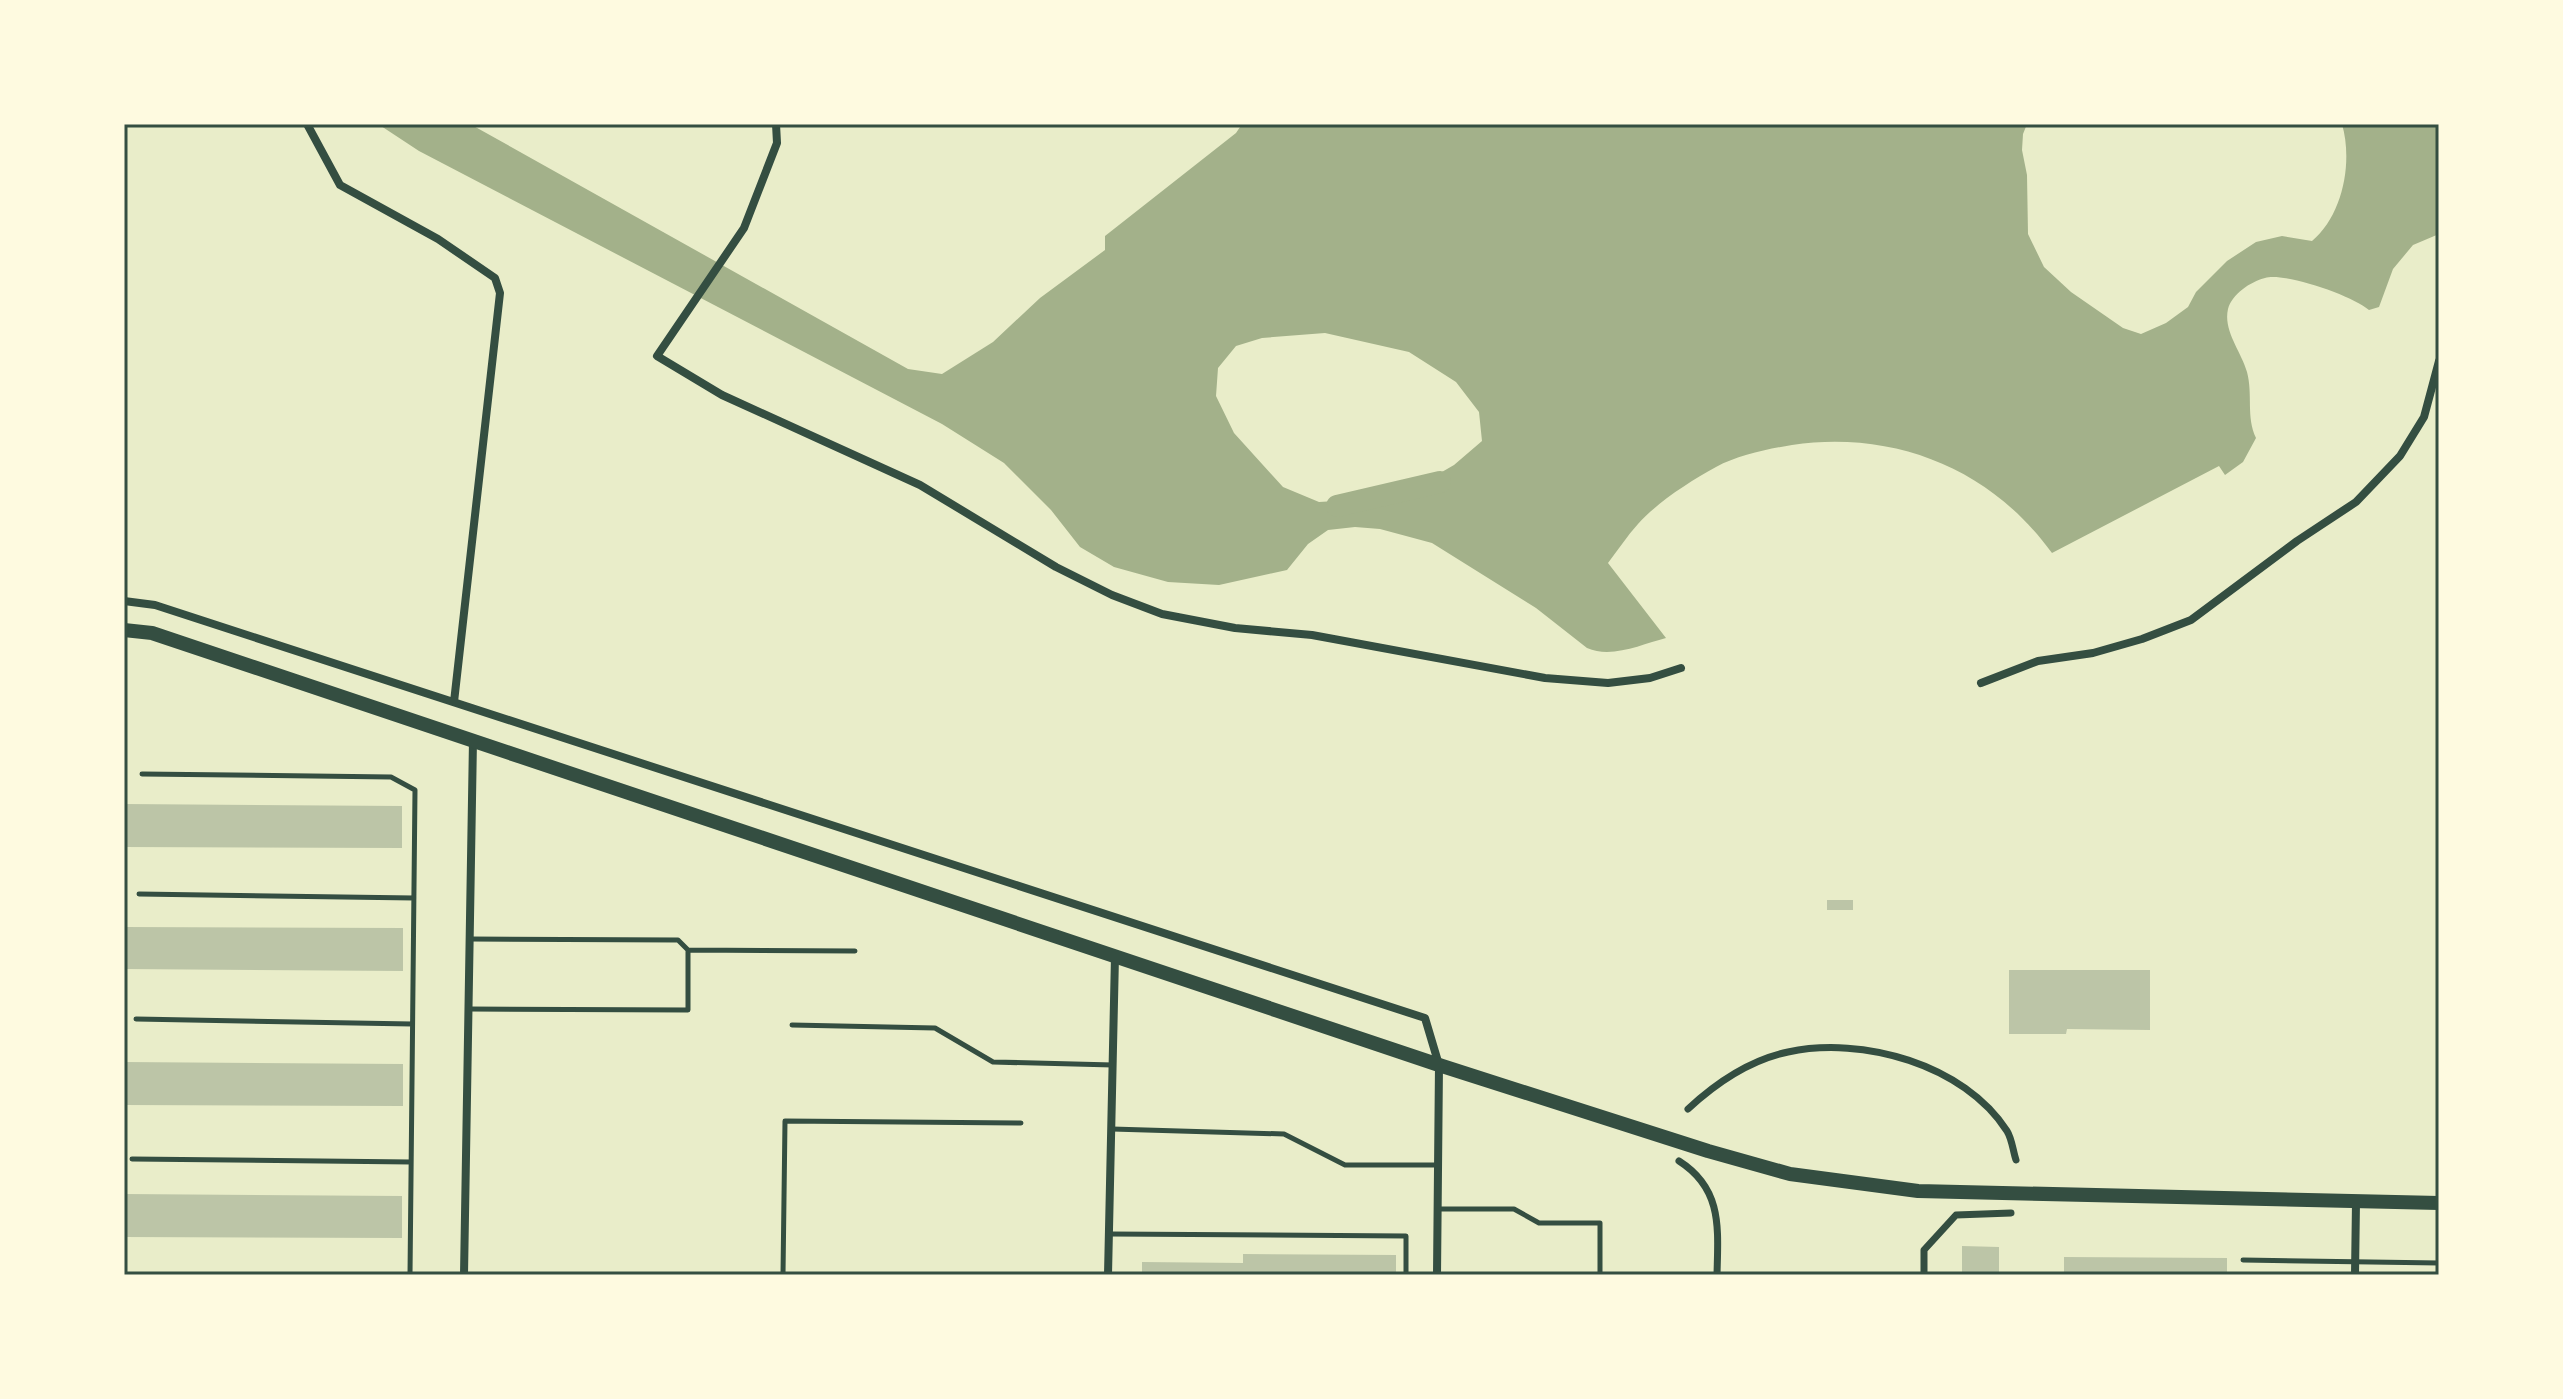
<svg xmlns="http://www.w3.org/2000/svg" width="2563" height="1399" viewBox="0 0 2563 1399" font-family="Figtree,sans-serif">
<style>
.water{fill:#a3b18a;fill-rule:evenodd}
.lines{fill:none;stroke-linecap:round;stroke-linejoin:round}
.canal{stroke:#a3b18a;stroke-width:22}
.building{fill:#bcc5a7}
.service{stroke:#344e41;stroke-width:5}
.pedestrian{stroke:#344e41;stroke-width:7}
.minor{stroke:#344e41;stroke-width:8}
.secondary{stroke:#344e41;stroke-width:14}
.neatline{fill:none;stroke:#344e41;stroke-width:3}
</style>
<rect width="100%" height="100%" fill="#e9edc9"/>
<path class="water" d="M378,124H470L908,369L942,374L993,342L1040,298L1105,250V236L1236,133L1242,124H2027L2023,134L2022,150L2027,175L2028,234L2044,267L2071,292L2123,328L2141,334L2166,323L2188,307L2196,292L2227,261L2256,242L2282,236L2312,241C2343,215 2353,162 2342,124H2439V234L2413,245L2393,269L2379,307L2369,310C2353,296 2285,272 2265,278C2250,282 2232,294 2228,309C2223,331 2241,351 2247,372C2253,395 2246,417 2256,438L2243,462L2225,475L2219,466L2052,553C1991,469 1895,430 1792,445C1767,449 1738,455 1716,467C1689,482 1659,501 1638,524C1627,536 1618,550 1608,563L1666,638C1642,644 1612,659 1587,648L1536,608L1432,543L1380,529L1355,527L1328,530L1308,544L1287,570L1219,585L1168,582L1114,567L1080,547L1051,510L1004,463L942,424L419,151ZM1325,333L1409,352L1456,382L1479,412L1482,441L1454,465L1409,491L1369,499L1319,502L1283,487L1234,433L1216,396L1218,368L1236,346L1262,338Z"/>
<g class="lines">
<path class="canal" d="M1337,506L1440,482"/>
</g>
<path class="building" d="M124,804L402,806V848L124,847Z
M1827,900H1853V910H1827Z
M124,927L403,928V971L124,969Z
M2009,970H2150V1030L2067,1029L2066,1034H2009Z
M124,1062L403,1064V1106L124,1105Z
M124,1194L402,1196V1238L124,1237Z
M1962,1246L1999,1247V1275H1962Z
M1243,1254L1396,1255V1275H1142V1262L1243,1263Z
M2064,1257L2227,1258V1275H2064Z"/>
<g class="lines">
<path class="service" d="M142,774L391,777L415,790L410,1275
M139,894L414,898
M470,939L678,940L688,950L855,951
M469,1009L688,1010V950
M136,1019L412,1024
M792,1025L935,1028L993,1062L1113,1065
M1112,1129L1284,1134L1345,1165H1438
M132,1159L411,1162
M1438,1209H1514L1539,1223H1600V1275
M1110,1234L1406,1236V1275
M2243,1260L2439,1263
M783,1275L785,1121L1021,1123"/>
<path class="pedestrian" d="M1688,1109C1716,1083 1750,1060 1788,1052C1862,1036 1964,1064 2007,1131C2012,1139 2013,1151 2016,1160
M1679,1161C1723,1189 1718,1229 1717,1275
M1924,1275V1250L1956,1215L2011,1213"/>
<path class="minor" d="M307,124L340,185L438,239L495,278L500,293L454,702
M776,124L777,143L744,228L657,356L722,395L920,485L1056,567L1112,595L1162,614L1235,628L1312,635L1545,678L1608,683L1650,678L1681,668
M124,601L155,605L1425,1018L1439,1065L1437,1275
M1981,683L2038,661L2093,653L2142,639L2191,620L2297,541L2356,502L2400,456L2424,417L2439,361
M464,1275L473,740
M1108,1275L1115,956
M2355,1275L2356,1202"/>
<path class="secondary" d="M124,630L152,633L1439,1065L1708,1151L1790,1174L1918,1191L2439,1203"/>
</g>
<rect width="2563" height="1399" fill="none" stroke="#fefae0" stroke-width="252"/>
<rect x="126" y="126" width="2311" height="1147" class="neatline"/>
</svg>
